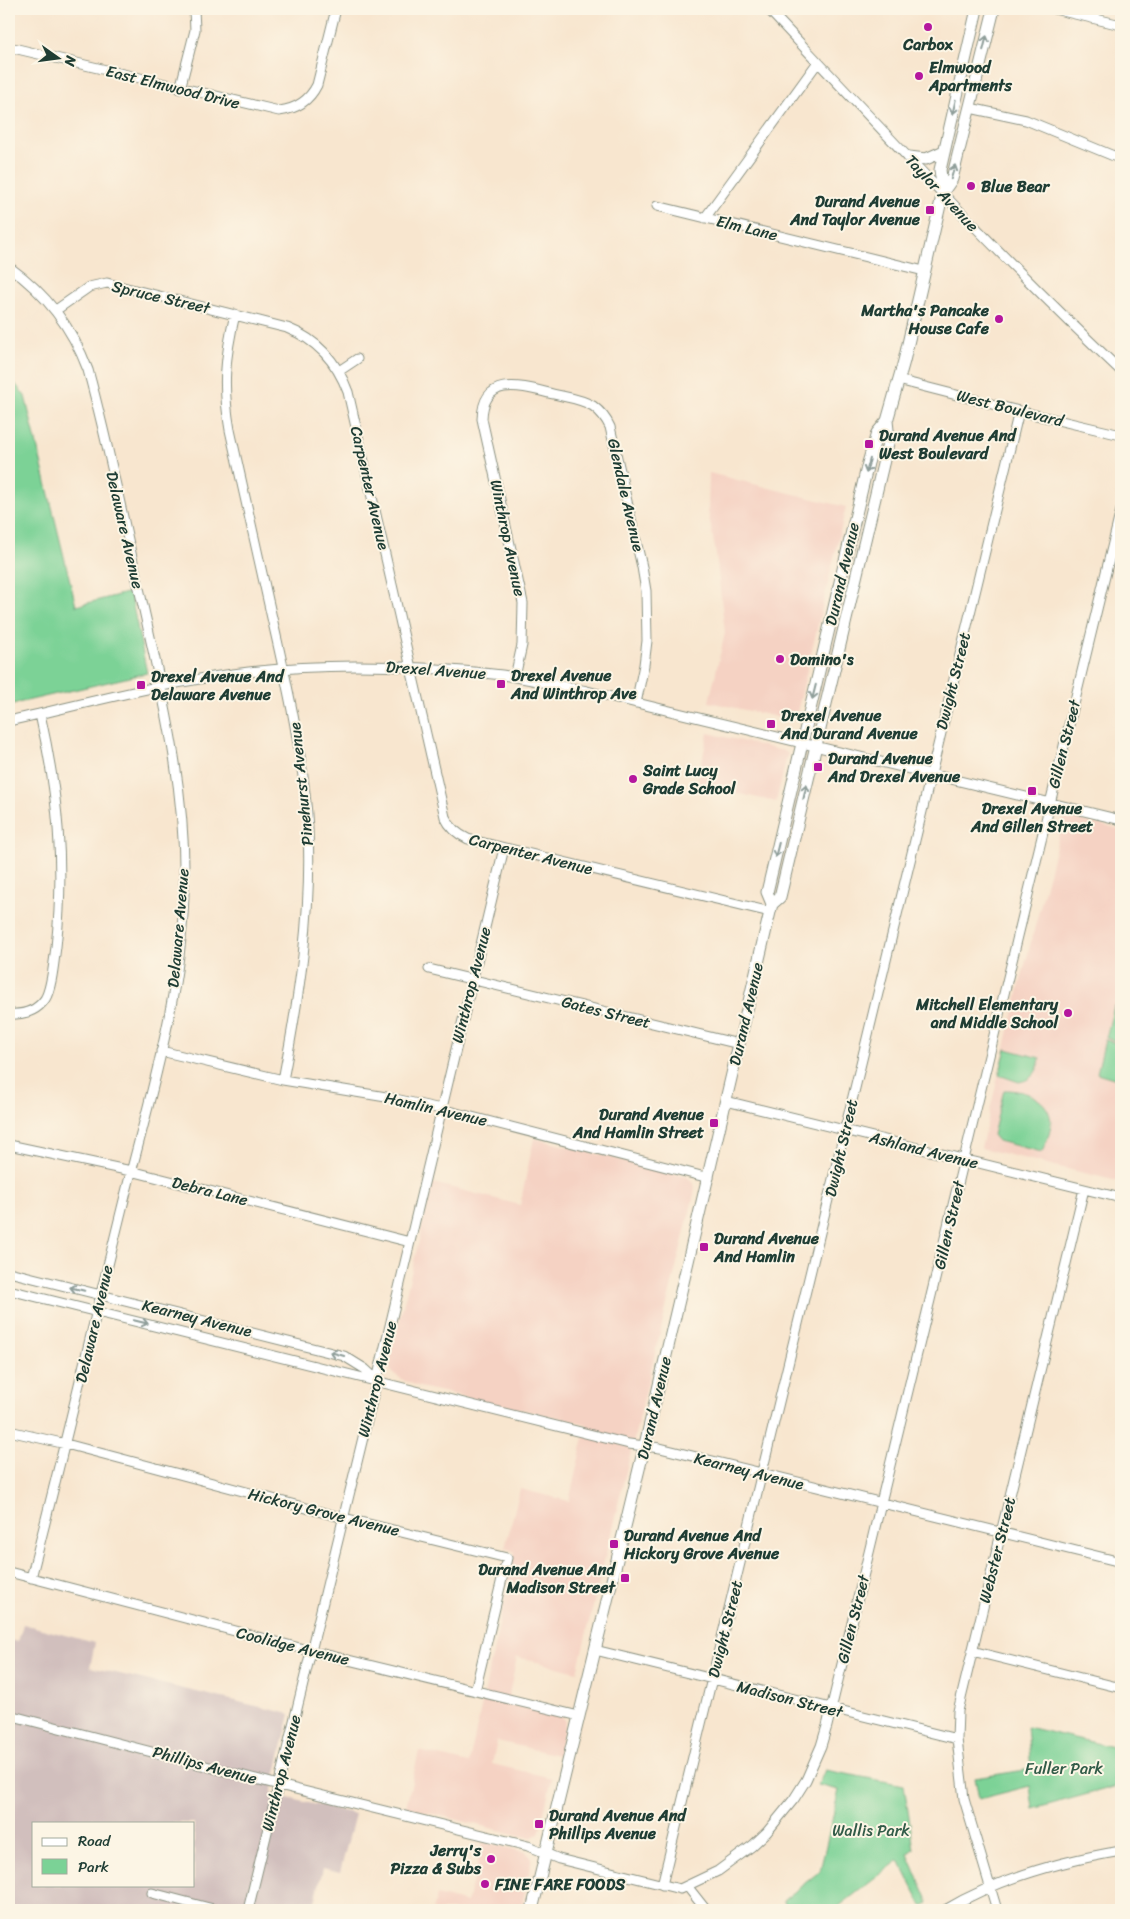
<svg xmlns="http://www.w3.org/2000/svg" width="1130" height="1919" viewBox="0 0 1130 1919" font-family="Sriracha,sans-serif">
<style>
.built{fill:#f5d2c3}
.industrial{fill:#d1bfbd;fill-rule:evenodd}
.green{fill:#7bd296;stroke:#4d8865}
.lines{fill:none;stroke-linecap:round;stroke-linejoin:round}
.minor-casing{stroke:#8c9282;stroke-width:11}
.major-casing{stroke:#8c9282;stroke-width:13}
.minor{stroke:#fff;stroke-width:9}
.major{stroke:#fff;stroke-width:11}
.oneway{stroke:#8f9e9a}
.poi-dot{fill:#b5179e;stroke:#fcf5e5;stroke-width:2}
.labels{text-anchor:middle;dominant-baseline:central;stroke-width:4;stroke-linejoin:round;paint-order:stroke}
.poi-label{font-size:16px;font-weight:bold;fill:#1f3d34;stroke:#fcf5e5;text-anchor:start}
.street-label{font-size:16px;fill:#1f3d34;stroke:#fcf5e5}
.park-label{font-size:16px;fill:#315b48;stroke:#fcf5e5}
</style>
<rect width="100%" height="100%" fill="#fcf5e5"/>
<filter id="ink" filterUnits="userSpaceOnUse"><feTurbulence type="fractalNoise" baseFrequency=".02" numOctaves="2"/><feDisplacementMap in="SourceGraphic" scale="10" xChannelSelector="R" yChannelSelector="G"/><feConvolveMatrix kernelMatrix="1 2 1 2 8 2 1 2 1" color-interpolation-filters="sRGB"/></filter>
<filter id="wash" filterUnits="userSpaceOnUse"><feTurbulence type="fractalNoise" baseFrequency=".0096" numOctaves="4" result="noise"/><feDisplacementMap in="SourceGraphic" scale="20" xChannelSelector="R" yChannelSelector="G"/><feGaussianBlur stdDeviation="1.12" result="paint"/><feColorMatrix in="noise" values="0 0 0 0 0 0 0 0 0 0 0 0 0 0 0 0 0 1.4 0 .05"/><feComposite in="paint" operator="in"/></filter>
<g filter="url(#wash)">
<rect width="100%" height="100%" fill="#f8e6cf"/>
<path class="built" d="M709,473L846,507L795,721L709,702L725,633L716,554L708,511Z
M708,733L788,752L776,802L697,784Z
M1064,816L1121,830V1182L981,1148L1022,976Z
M534,1138L687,1177L694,1183L695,1190L577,1672L517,1657L507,1704L557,1715L562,1717L565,1722L558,1755L497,1741L492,1764L552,1778L539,1834L530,1838L406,1807L419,1751L469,1763L515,1552L505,1548L520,1489L569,1501L587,1424L420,1387L405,1381L394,1374L391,1371L389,1364L433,1183L520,1205Z
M483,1842L526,1852L532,1858L521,1910H433L437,1895L467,1903Z"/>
<path class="industrial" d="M23,1624L95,1643L90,1667L290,1714L271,1794L355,1814L340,1872L323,1868L313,1910H9V1640L18,1642ZM34,1823H194V1885H34Z"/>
<path class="green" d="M9,376L25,396L76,606L130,592L147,673L9,705Z
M1114,1006L1121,1007V1042L1106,1038Z
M1105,1040L1121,1044V1061L1117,1079L1097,1073Z
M1006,1049L1040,1058C1038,1072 1032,1080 1019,1082L999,1075Z
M1004,1090C1027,1089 1056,1102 1050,1130C1049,1137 1045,1145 1042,1152L998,1141L993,1135Z
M1027,1727L1121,1749V1785L1033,1809L1030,1786L979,1799L975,1778L1031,1769Z
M825,1770L904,1785L914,1849L908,1854L929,1903L922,1906L899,1860L834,1910H789L783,1901L820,1871L839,1790L818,1785Z"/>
</g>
<g filter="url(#ink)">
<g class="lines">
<defs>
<path id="minor" d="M768,9C884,132 998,255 1121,371
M1054,9L1121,25
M9,47L279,111C297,109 309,101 317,85L336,9
M180,89L195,30L194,9
M970,108L1026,120L1121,159
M657,206L924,271
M705,218L818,62
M9,267C47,294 72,327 88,370C108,442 122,516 139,588C162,691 187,788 184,894C181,999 148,1103 123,1204C92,1329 63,1454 31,1578
M56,310L89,287L107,283L287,328C318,340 337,362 348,392L445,817C450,828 457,834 468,839L770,912
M235,314C225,357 222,386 230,430C244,492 258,555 272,618C288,688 304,758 308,829C312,915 299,997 283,1080
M339,371L357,359
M898,380L1019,411L1121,435
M515,677L522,645L523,603L482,419C483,373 524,387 553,394C566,397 582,399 593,406C601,412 606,418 610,427L642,567L646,591L647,641L644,665L636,703
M9,721C88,703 168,681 249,672C333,662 418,665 502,675C530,679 559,686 587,691L1121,820
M429,969L739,1044
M9,1014C23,1015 36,1012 45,999C52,988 54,960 56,947C65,865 58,794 40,714
M161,1051L283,1080L386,1097L441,1109L709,1178
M726,1101L1121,1198
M9,1145L131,1171L410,1242
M9,1272L344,1356L365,1369L377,1380
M9,1290L629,1444L660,1448L1121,1562
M9,1431L66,1444L344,1518L507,1558L475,1691
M9,1572L311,1651L579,1716
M595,1650L957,1739
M972,1651L1121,1688
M9,1715L279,1785L528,1846L559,1859L680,1889L718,1871L752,1846L767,1832L794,1799L806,1780L821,1746L827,1726L1121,510
M662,1885L1019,411
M687,1886L706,1910
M152,1893L217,1910
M248,1910L377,1380L504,848
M945,1910C999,1878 1061,1861 1121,1851
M997,1910L964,1799L957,1739L958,1711L1084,1189"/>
<path id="major" d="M909,157L926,159L944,151
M943,192L940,170L977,9
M772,904L767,892L768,888L868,463L877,433L887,421L904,361L943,192L952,179L994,9
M532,1910L648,1432L770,912L772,904L780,897L889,439L887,421"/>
</defs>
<use href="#minor" class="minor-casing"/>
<use href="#major" class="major-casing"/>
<use href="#minor" class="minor"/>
<use href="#major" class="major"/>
</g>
<defs><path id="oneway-shaft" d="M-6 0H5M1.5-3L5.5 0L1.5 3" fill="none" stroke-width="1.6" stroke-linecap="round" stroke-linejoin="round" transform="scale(1.25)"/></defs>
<g class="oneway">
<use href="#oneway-shaft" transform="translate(985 43) rotate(-76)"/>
<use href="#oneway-shaft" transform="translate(954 107) rotate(103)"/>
<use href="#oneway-shaft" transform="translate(953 172) rotate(-73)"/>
<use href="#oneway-shaft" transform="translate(868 466) rotate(105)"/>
<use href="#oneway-shaft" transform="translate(814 692) rotate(104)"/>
<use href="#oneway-shaft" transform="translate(805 792) rotate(-77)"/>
<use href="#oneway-shaft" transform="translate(777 850) rotate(104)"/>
<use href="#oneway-shaft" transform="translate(77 1289) rotate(-167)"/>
<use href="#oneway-shaft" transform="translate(141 1322) rotate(14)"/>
<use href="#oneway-shaft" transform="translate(337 1354) rotate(-164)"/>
</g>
</g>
<g class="poi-dot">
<circle cx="928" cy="27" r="5"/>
<circle cx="919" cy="76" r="5"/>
<circle cx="971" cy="186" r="5"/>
<rect x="925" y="205" width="10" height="10" rx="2.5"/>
<circle cx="999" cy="319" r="5"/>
<rect x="864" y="439" width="10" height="10" rx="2.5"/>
<circle cx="780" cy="659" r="5"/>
<rect x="496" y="679" width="10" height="10" rx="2.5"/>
<rect x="136" y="680" width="10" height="10" rx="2.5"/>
<rect x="766" y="719" width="10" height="10" rx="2.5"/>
<rect x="813" y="762" width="10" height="10" rx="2.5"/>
<circle cx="633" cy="779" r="5"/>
<rect x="1027" y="786" width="10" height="10" rx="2.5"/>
<circle cx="1068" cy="1013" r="5"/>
<rect x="709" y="1118" width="10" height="10" rx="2.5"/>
<rect x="699" y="1242" width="10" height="10" rx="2.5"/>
<rect x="609" y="1539" width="10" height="10" rx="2.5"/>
<rect x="620" y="1573" width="10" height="10" rx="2.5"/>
<rect x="534" y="1819" width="10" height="10" rx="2.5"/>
<circle cx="491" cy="1859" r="5"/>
<circle cx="485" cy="1884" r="5"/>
</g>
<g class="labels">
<g class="poi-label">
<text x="928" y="44" text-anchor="middle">Carbox</text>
<text x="929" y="67">Elmwood<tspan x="929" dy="18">Apartments</tspan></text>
<text x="981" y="186">Blue Bear</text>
<text x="920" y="201" text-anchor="end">Durand Avenue<tspan x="920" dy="18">And Taylor Avenue</tspan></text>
<text x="989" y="310" text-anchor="end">Martha's Pancake<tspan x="989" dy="18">House Cafe</tspan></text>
<text x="879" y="435">Durand Avenue And<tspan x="879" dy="18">West Boulevard</tspan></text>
<text x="790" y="659">Domino's</text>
<text x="511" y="675">Drexel Avenue<tspan x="511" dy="18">And Winthrop Ave</tspan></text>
<text x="151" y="676">Drexel Avenue And<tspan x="151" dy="18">Delaware Avenue</tspan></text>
<text x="781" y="715">Drexel Avenue<tspan x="781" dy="18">And Durand Avenue</tspan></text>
<text x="828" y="758">Durand Avenue<tspan x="828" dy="18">And Drexel Avenue</tspan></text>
<text x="643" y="770">Saint Lucy<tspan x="643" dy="18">Grade School</tspan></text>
<text x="1032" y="808" text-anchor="middle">Drexel Avenue<tspan x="1032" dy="18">And Gillen Street</tspan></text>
<text x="1058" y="1004" text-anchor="end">Mitchell Elementary<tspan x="1058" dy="18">and Middle School</tspan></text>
<text x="704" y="1114" text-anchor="end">Durand Avenue<tspan x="704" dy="18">And Hamlin Street</tspan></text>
<text x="714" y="1238">Durand Avenue<tspan x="714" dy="18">And Hamlin</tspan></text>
<text x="624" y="1535">Durand Avenue And<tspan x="624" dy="18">Hickory Grove Avenue</tspan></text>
<text x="615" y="1569" text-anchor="end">Durand Avenue And<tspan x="615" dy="18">Madison Street</tspan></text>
<text x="549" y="1815">Durand Avenue And<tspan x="549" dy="18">Phillips Avenue</tspan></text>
<text x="481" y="1850" text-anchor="end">Jerry's<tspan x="481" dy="18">Pizza &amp; Subs</tspan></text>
<text x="495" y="1884">FINE FARE FOODS</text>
</g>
<g class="street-label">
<text transform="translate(173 87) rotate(14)">East Elmwood Drive</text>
<text transform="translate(942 193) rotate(47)">Taylor Avenue</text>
<text transform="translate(747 228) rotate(14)">Elm Lane</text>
<text transform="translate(161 297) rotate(13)">Spruce Street</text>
<text transform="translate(1010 408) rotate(14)">West Boulevard</text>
<text transform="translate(370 488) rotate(77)">Carpenter Avenue</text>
<text transform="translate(626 495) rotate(77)">Glendale Avenue</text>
<text transform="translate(125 530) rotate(77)">Delaware Avenue</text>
<text transform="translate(508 538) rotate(78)">Winthrop Avenue</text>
<text transform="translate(842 574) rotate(-77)">Durand Avenue</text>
<text transform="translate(436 670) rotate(4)">Drexel Avenue</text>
<text transform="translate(953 681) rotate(-76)">Dwight Street</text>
<text transform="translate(1064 744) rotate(-76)">Gillen Street</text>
<text transform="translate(301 784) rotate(-96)">Pinehurst Avenue</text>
<text transform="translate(531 854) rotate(14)">Carpenter Avenue</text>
<text transform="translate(178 928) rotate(-85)">Delaware Avenue</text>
<text transform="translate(471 985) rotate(-76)">Winthrop Avenue</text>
<text transform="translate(606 1012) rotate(14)">Gates Street</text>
<text transform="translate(746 1014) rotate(-77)">Durand Avenue</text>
<text transform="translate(436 1109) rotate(13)">Hamlin Avenue</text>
<text transform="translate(841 1148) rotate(-77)">Dwight Street</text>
<text transform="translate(924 1150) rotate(14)">Ashland Avenue</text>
<text transform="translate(210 1191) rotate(14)">Debra Lane</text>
<text transform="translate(949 1225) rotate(-77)">Gillen Street</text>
<text transform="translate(197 1318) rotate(14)">Kearney Avenue</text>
<text transform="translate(94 1324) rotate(-77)">Delaware Avenue</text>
<text transform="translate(377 1379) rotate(-76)">Winthrop Avenue</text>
<text transform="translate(654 1408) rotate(-77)">Durand Avenue</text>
<text transform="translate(749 1471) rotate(14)">Kearney Avenue</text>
<text transform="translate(324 1512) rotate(14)">Hickory Grove Avenue</text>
<text transform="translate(997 1550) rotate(-76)">Webster Street</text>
<text transform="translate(853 1619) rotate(-76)">Gillen Street</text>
<text transform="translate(725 1629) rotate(-76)">Dwight Street</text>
<text transform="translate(293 1646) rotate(14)">Coolidge Avenue</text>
<text transform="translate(790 1699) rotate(14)">Madison Street</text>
<text transform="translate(205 1765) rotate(15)">Phillips Avenue</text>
<text transform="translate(281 1773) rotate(-76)">Winthrop Avenue</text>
</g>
<g class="park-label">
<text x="1064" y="1768">Fuller Park</text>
<text x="871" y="1830">Wallis Park</text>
</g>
</g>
<rect width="1130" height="1919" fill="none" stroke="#fcf5e5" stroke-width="30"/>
<rect x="32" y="1822" width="162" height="65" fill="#fcf5e5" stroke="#a4ab9e"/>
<rect x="42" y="1838" width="25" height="8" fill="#ffffff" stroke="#a4ab9e"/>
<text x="78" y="1846" font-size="15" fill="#1f3d34">Road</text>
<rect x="42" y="1859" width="25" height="15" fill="#7bd296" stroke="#a4ab9e"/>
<text x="78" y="1872" font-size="15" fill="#1f3d34">Park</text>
<g transform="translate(58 58) rotate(104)" stroke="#fcf5e5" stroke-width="4" paint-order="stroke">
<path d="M0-4L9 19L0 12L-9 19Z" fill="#1f3d34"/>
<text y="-8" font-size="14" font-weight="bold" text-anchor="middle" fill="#1f3d34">N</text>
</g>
</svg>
